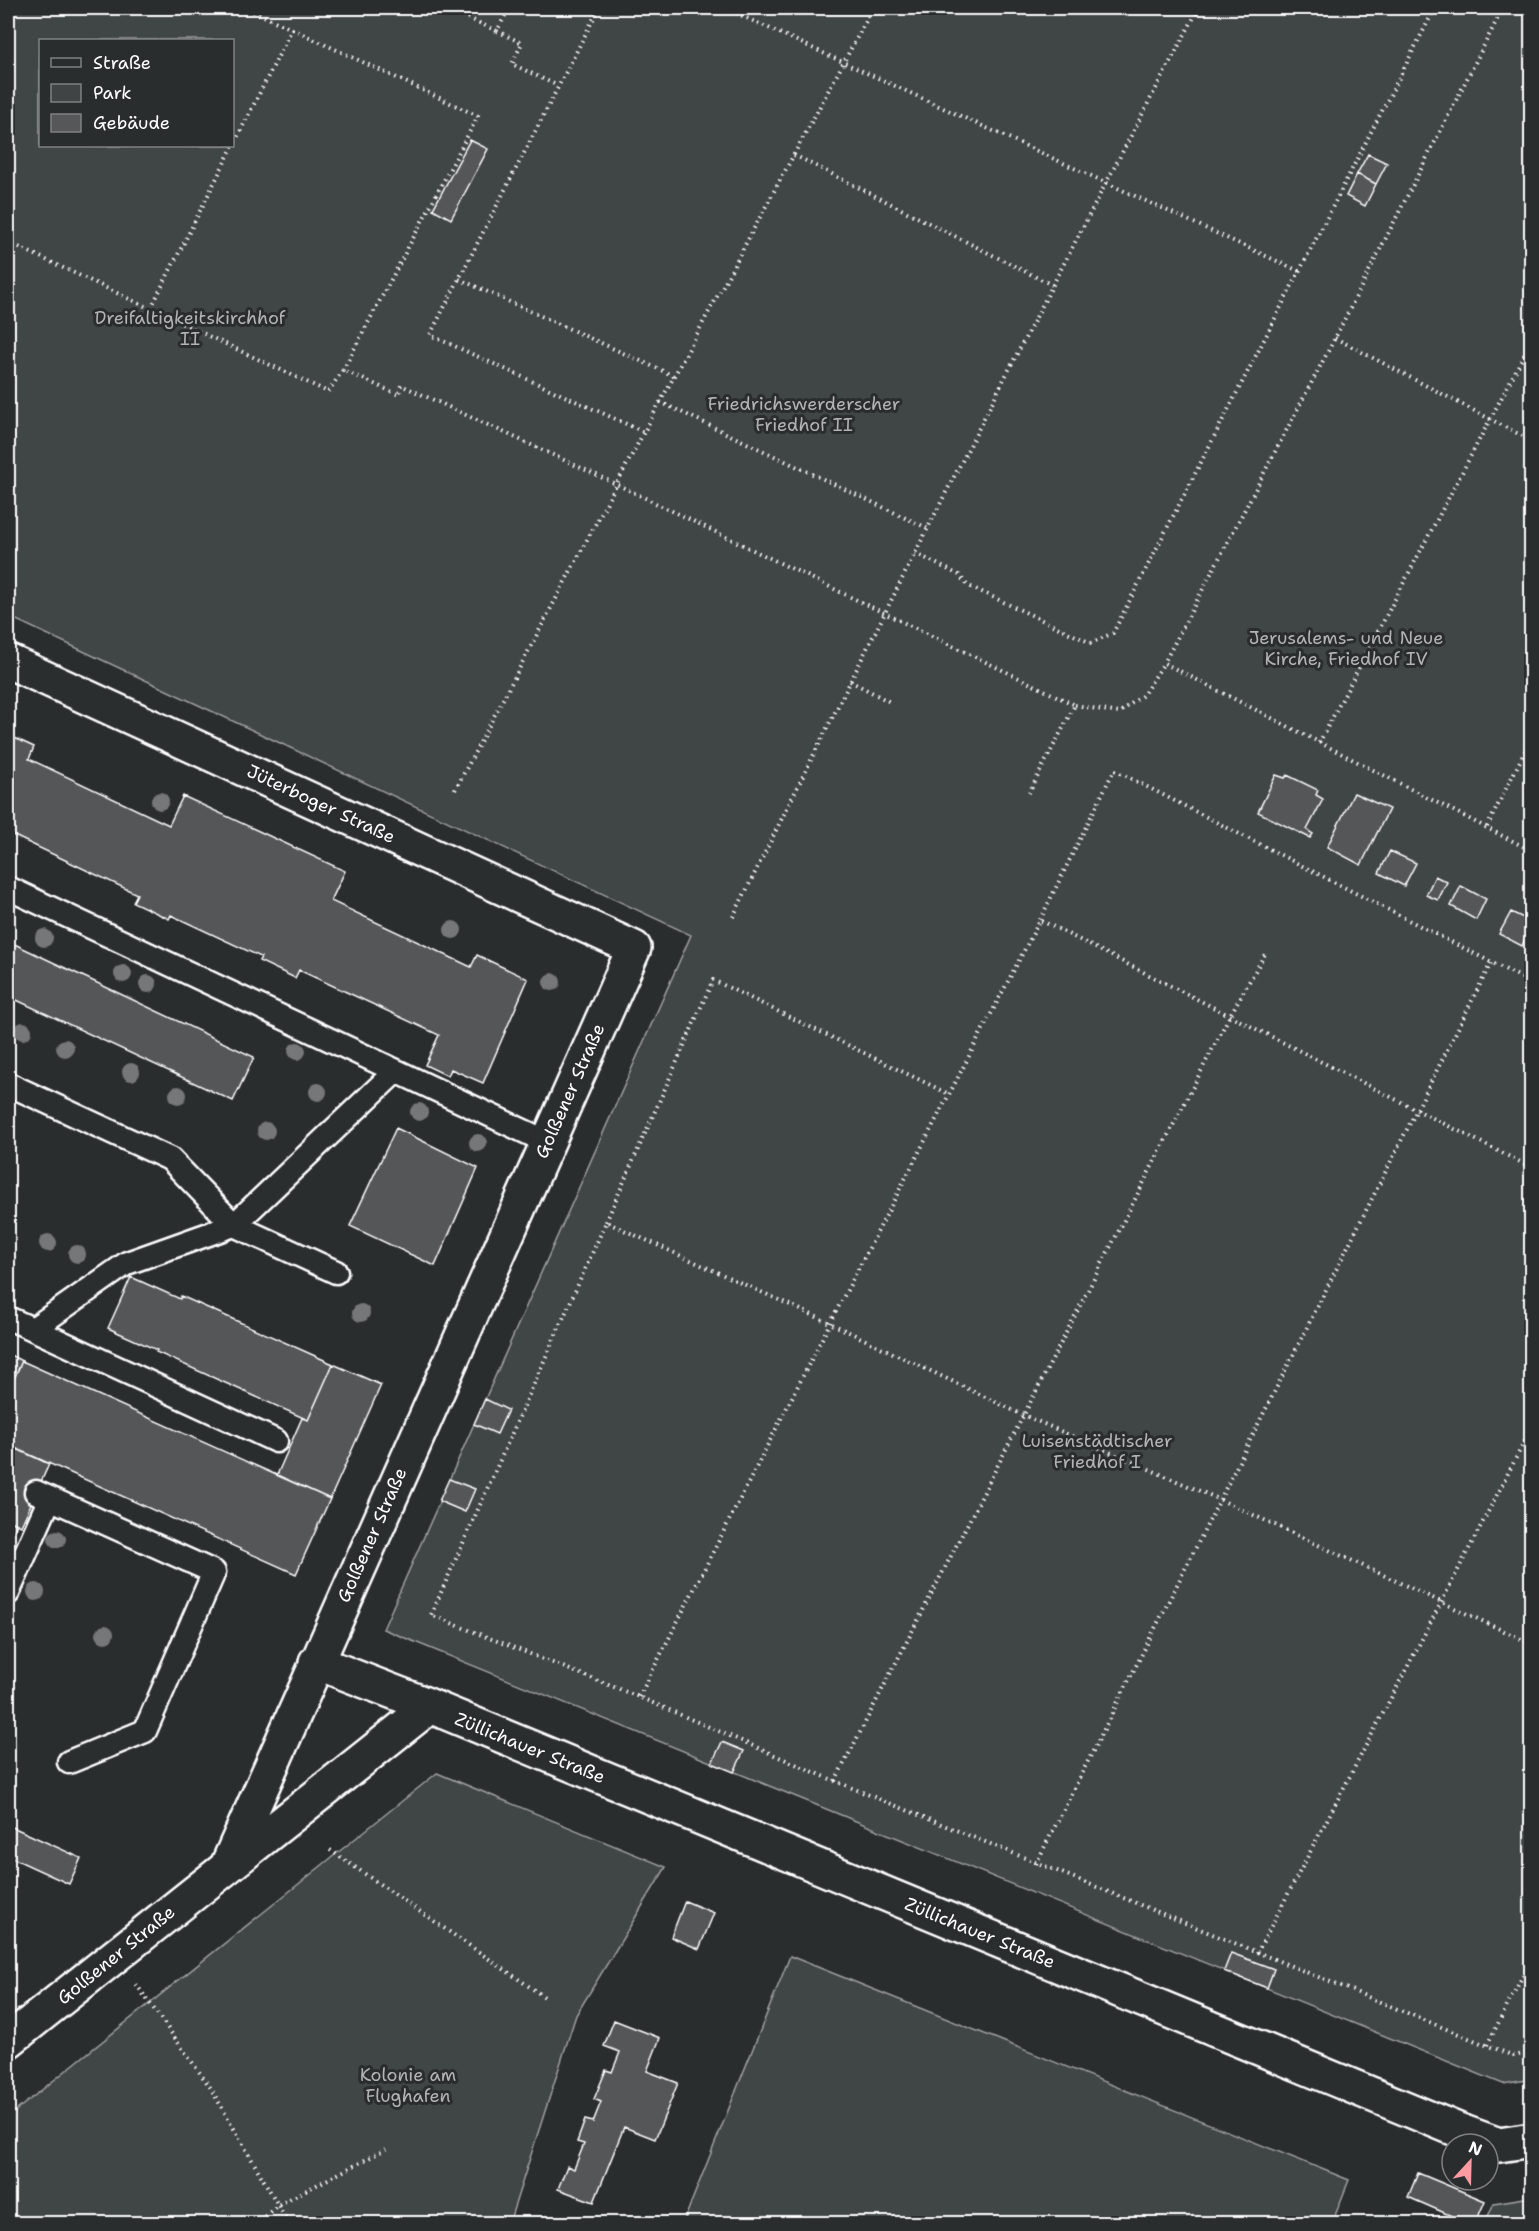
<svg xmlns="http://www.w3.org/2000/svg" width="1539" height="2231" viewBox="0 0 1539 2231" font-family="'Shantell Sans',sans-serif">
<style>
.green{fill:#414445;stroke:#a0a2a2;stroke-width:1.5;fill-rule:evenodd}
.building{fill:#555758;stroke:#fff;stroke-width:1.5}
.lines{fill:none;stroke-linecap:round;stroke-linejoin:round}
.lane-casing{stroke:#fff;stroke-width:27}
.street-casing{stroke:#fff;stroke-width:38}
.path{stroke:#fff;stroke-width:4;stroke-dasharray:1.5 4.5;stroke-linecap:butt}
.lane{stroke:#2a2d2e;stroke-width:22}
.street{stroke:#2a2d2e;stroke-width:33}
.tree{fill:#757778}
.labels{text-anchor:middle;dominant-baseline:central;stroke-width:6;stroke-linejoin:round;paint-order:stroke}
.park-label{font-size:18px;fill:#b3b4b5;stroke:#2a2d2e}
.street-label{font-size:18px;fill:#fff;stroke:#2a2d2e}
</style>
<rect width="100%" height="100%" fill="#2a2d2e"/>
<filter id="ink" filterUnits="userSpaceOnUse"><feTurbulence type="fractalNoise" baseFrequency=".0167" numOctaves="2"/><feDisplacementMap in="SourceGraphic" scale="12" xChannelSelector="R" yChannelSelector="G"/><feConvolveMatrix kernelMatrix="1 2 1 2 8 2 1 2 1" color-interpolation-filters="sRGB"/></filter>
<g filter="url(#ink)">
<path class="green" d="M8,8H1531V2079L1503,2084L383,1629L691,935L8,616ZM40,40H232V146H40Z
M437,1773L666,1867L576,2015L509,2223H8V2117Z
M790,1956L1349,2180L1332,2223H683Z
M1531,2197V2223H1485L1494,2203Z"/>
<path class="building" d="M470,140L488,149L451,219L433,209Z
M1368,154L1387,163L1376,184L1357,174Z
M1357,174L1376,184L1365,206L1346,196Z
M8,735L34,747L29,759L169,825L183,796L345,871L331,901L471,967L477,955L528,979L483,1083L451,1069L448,1076L425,1065L439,1035L299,970L295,978L259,961L261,957L171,915L169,919L133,902L137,894L8,833Z
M1276,775L1285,778L1287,775L1318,790L1316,795L1323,799L1307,830L1313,834L1310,838L1258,812Z
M1354,793L1389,809L1361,865L1327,847Z
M1390,851L1416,863L1404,886L1379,873Z
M1435,876L1447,882L1438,900L1426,895Z
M1461,886L1486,899L1476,920L1451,906Z
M1511,912L1532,922L1522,946L1499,934Z
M8,941L254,1057L233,1101L8,996Z
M396,1128L478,1168L435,1266L350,1226Z
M131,1277L180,1299L181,1296L333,1364L308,1420L156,1352L157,1350L108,1328Z
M8,1354L22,1361L8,1392Z
M22,1361L330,1499L296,1574L8,1445V1392Z
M333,1364L381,1385L330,1499L277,1475L302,1418L308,1420Z
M485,1399L508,1410L497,1434L474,1424Z
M8,1445L49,1464L21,1526L8,1520Z
M449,1479L475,1489L465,1512L439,1501Z
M8,1520L17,1524L8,1545Z
M722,1742L744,1751L734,1772L712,1763Z
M8,1825L81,1858L69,1884L8,1856Z
M685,1901L714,1913L699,1949L671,1937Z
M1231,1953L1274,1969L1267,1988L1224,1971Z
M614,2020L660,2038L647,2071L678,2083L655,2139L624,2127L594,2202L558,2189L567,2166L574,2169L584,2144L577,2142L585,2120L593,2122L601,2102L594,2099L606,2070L612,2072L620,2052L604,2046Z
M1418,2173L1485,2201L1475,2224H1470L1408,2197Z"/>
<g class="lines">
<defs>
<path id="lane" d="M8,888L547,1142
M8,1084L170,1159L234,1225L336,1272
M8,1318L33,1329L127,1263L234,1225L396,1071
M33,1329L276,1441
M36,1492L214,1572L145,1731L69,1762
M8,1593L50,1498"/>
<path id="street" d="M8,661L634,948L227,1866
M316,1662L430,1706L1458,2130L1499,2145L1532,2140
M8,2041L430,1706"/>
</defs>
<use href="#lane" class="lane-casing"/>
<use href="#street" class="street-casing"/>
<path class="path" d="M446,8L497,31L509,8
M599,8L430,335L644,432
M725,8L1301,272
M1503,8L1335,338L1164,663L1532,851
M292,29L478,116L343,370
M497,31L522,43L512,64L558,86
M794,155L1052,285
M8,242L328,392L343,370L399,395L401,385L616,484L1075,705L1029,793
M459,279L674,376
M151,308L292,29L246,8
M1335,338L1532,441
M660,402L927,528
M915,553L959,575L967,585L1091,643L1113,633L1435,8
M850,681L892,703
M1075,705L1119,713L1143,695L1164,663
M1319,743L1532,340
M455,790L644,432L873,8
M1487,827L1532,737
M733,917C884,612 1038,308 1199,8
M1040,920L1114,770L1532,983
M606,1222L713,980L949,1094
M1532,1644L1221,1500L1023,1415L830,1323L606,1222L431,1615L639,1697L835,1781L1486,2045L1514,2056L1532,2052
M639,1697L830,1323L1040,920L1532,1168
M835,1781L1230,1015L1265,954
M330,1850L546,1998
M1036,1864L1491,963
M1257,1953L1442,1601L1532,1427
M136,1984L210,2087L289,2224
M1487,2045L1532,1958
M256,2224L278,2205L386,2149"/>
<use href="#lane" class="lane"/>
<use href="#street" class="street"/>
</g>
<g class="tree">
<circle cx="160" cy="801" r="9"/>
<circle cx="453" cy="930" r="9"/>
<circle cx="44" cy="938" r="9"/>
<circle cx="123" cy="974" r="9"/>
<circle cx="552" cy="982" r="9"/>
<circle cx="148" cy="984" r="9"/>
<circle cx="23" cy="1031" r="9"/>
<circle cx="65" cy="1048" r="9"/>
<circle cx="297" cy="1051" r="9"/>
<circle cx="131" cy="1072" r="9"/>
<circle cx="318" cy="1092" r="9"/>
<circle cx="178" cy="1095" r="9"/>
<circle cx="419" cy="1112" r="9"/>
<circle cx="266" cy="1131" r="9"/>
<circle cx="478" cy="1143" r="9"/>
<circle cx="48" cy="1243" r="9"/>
<circle cx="77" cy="1254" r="9"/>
<circle cx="361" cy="1313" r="9"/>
<circle cx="57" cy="1539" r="9"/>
<circle cx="36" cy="1592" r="9"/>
<circle cx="105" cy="1634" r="9"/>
</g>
</g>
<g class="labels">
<g class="park-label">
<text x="190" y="318">Dreifaltigkeitskirchhof<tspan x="190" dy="21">II</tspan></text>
<text x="804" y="404">Friedrichswerderscher<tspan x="804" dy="21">Friedhof II</tspan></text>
<text x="1346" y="638">Jerusalems- und Neue<tspan x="1346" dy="21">Kirche, Friedhof IV</tspan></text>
<text x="1097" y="1441">Luisenstädtischer<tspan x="1097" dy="21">Friedhof I</tspan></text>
<text x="408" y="2075">Kolonie am<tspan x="408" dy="21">Flughafen</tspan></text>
</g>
<g class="street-label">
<text transform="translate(321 804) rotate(25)">Jüterboger Straße</text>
<text transform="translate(570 1091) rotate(-66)">Golßener Straße</text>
<text transform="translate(372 1535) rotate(-66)">Golßener Straße</text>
<text transform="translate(530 1748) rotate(22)">Züllichauer Straße</text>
<text transform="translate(980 1933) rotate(22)">Züllichauer Straße</text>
<text transform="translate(116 1955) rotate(-39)">Golßener Straße</text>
</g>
</g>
<rect width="1539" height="2231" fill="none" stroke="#2a2d2e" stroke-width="30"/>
<rect x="15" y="15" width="1509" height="2201" fill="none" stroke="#fff" stroke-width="2" filter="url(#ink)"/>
<rect x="39" y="39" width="195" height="108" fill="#2a2d2e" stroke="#7f8182" stroke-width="1.5"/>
<rect x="51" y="58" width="30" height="9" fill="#2a2d2e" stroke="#7f8182" stroke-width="1.5"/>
<text x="93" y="69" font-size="18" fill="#ffffff">Straße</text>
<rect x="51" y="84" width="30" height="18" fill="#414445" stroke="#7f8182" stroke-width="1.5"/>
<text x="93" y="99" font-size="18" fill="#ffffff">Park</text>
<rect x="51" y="114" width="30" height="18" fill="#555758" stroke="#7f8182" stroke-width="1.5"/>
<text x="93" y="129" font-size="18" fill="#ffffff">Gebäude</text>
<g transform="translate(1470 2162) rotate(22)"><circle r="28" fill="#2a2d2e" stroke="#7f8182" stroke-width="1.5"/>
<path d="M0-4.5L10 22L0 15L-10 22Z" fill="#ff9aa2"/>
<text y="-9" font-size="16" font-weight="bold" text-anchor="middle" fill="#ffffff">N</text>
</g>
</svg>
